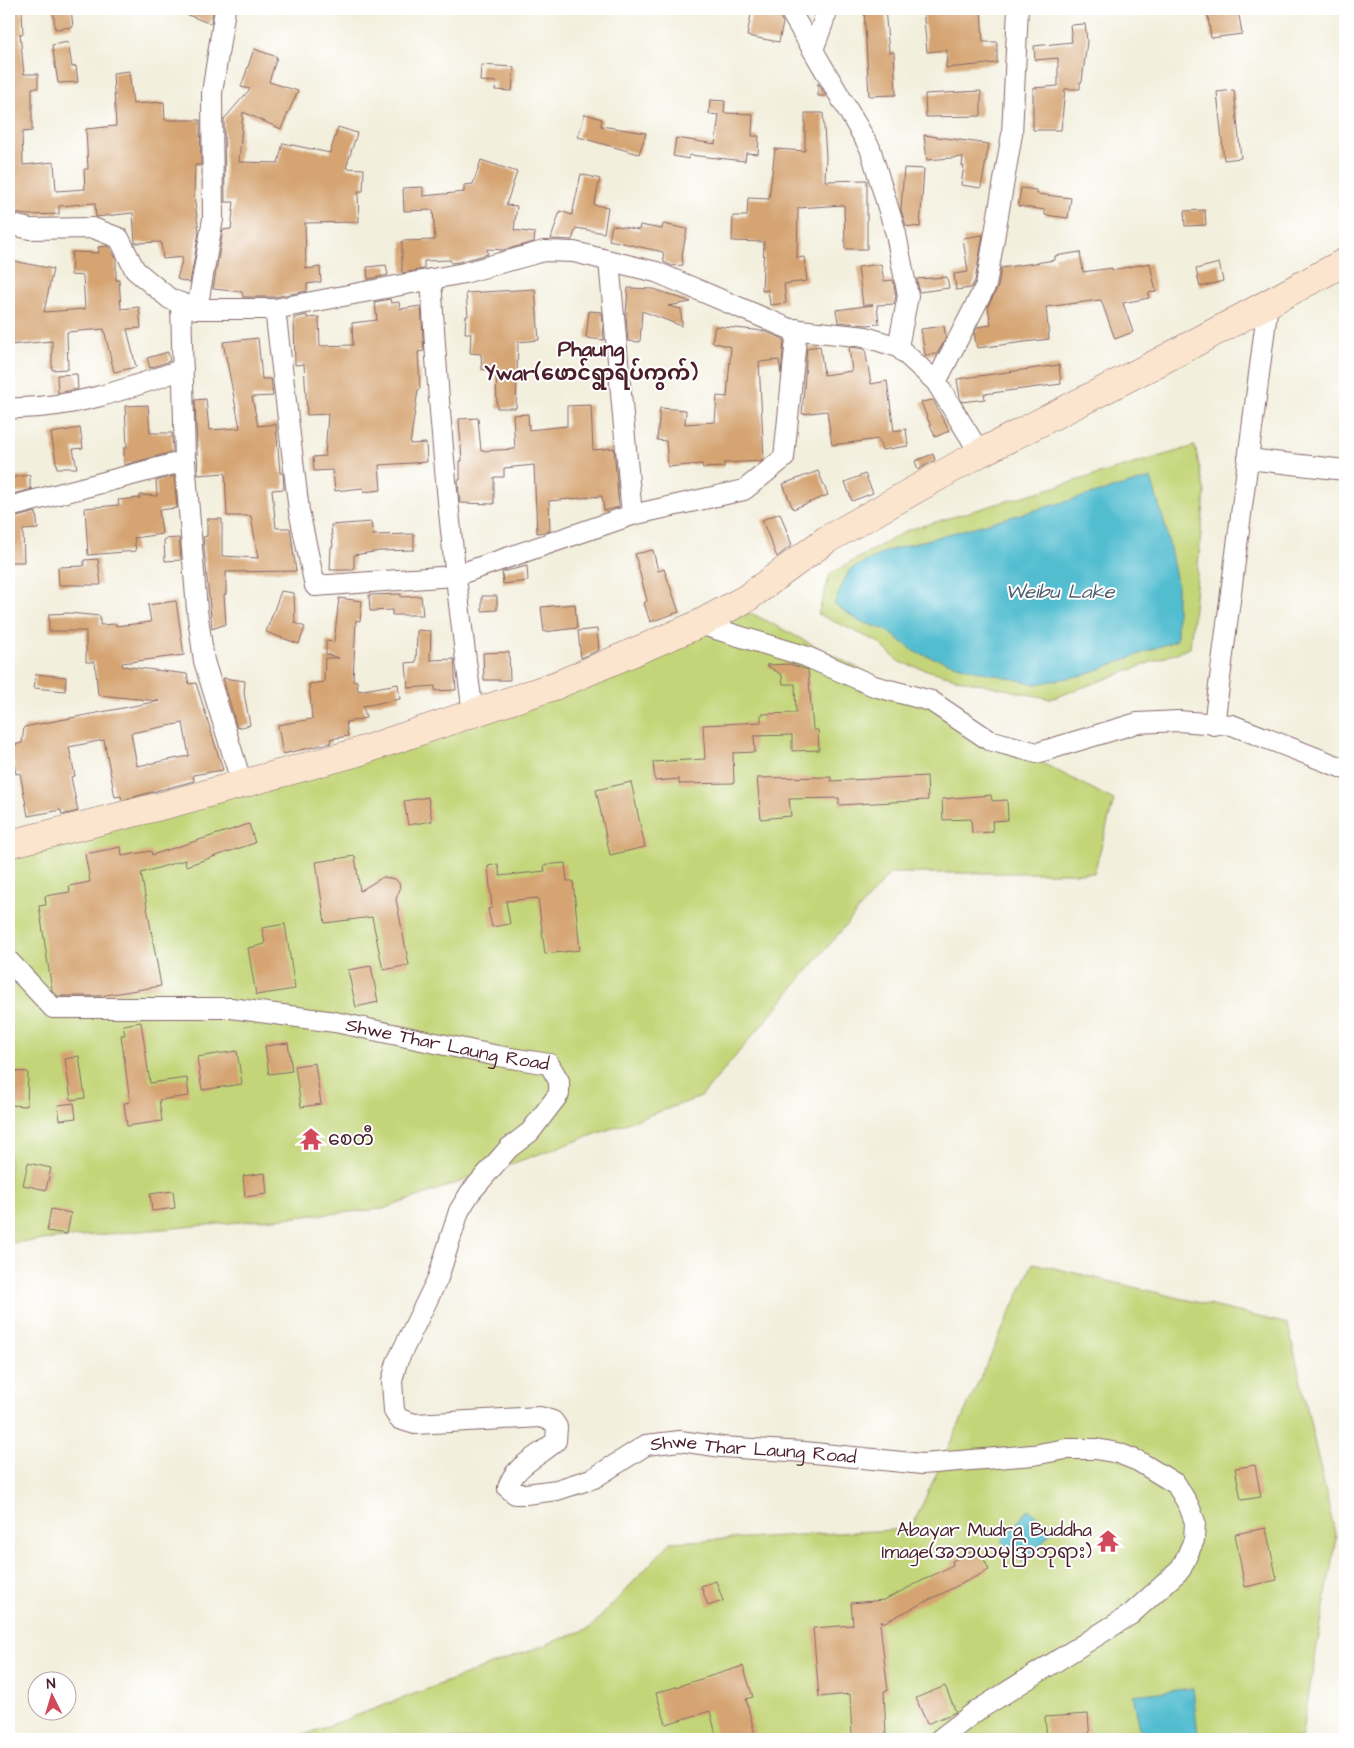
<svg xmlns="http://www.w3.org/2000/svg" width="1354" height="1748" viewBox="0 0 1354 1748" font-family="'Architects Daughter','Noto Sans Myanmar',sans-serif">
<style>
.green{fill:#c3d578;stroke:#867a52}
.water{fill:#53bdd0;stroke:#4e6e7e}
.building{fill:#d5a472;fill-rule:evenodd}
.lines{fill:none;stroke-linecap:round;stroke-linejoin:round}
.street-casing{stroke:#856869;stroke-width:22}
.secondary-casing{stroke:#856869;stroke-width:29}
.street{stroke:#fff;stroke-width:20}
.secondary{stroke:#fbe5cf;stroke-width:28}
.labels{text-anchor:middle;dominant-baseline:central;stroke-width:4;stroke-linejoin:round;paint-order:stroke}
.street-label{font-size:19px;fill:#4a1f2b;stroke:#fff}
.poi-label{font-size:19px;fill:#4a1f2b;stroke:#fff;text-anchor:start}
.water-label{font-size:20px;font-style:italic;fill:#4e5e6d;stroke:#fff}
.quarter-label{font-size:21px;font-weight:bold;fill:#4a1f2b;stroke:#fff}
</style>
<rect width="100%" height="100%" fill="#fff"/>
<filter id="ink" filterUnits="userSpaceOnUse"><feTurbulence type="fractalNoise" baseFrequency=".02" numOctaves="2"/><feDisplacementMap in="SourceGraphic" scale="10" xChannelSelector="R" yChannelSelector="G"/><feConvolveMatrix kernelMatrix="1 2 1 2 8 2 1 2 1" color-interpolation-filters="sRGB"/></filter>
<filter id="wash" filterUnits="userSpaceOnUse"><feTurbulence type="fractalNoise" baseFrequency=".0096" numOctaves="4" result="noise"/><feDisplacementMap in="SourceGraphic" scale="20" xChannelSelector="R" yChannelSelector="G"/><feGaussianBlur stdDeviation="1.12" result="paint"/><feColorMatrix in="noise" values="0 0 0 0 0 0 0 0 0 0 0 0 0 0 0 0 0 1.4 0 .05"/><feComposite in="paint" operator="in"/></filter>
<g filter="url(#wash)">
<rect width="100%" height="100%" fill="#f3efdd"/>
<path class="green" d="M1195,446L1205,493L1190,648L1051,699L962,680L899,662L878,642L818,614L830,574L908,530Z
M751,613L1114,800L1094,873H890L701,1097L383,1209L9,1243V855Z
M1033,1263L1288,1324L1336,1538L1301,1739H294L590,1628L671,1542L911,1529Z"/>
<path class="water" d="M1151,478L1166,529L1177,583V640L1084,675L1036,684L974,670L917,653L886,630L859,621L834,604L849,570L887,551Z
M1029,1509L1053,1530L1024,1563L1001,1541Z
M1193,1688L1198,1735L1142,1739L1133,1695Z"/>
<g id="blocks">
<path class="building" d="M9,9H22L23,34H20L24,74H38V88H32V131L22,132L23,165L54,162L56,191L85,189L84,169H88L86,129L116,126L113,73L129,71L133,104L164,102L165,120H200L201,165H195L194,195L199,232L190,283L177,279L183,257L163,259L161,242L135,243L133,213L96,217L95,203L59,206V214L27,215L9,212Z
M53,9H71L73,27L55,29Z
M175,9H213L211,24L175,10Z
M752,9L778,12L783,23L779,42L747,36Z
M864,9H885L889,52H894L896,95L869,96Z
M923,9H981L983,42H997V63L946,68L947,50L927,52Z
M1207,9H1238L1242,34L1211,38Z
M1085,24L1087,41L1082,82H1080V89H1065L1061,130H1033V88L1058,86V58L1035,60L1034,46L1072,42L1070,25Z
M68,42L72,67L76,66L78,82L58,83L52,45Z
M254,49L277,57L269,82L298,91L281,129L243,112L239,162L278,163L283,143L330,153L338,127L357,133L346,168L364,169L363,191H358L359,222L305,223L306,269L320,267L321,282L307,284V291L274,297H243L242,292L213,289L223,230L231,229L234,202H225L224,119L250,89L241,87Z
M481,65L514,67L512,91L495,90L496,82L480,81Z
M818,83L826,96H818Z
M1234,90L1241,158L1224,160L1217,92Z
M981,91V116L926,117L925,94Z
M710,100L725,101L724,113L753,114L752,136H759L758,154L746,153L745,161L689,155V159L673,156L676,138L715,144L719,115L709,114Z
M805,113H823L826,156L825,181L867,180V249H845L844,205L798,208L797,258L804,257L807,281L784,284L786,303L770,305L768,290L762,291L764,242L732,241L733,216H747L748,198L769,199L775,149L805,151Z
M585,114L602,119L601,126L646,133L639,154L578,137Z
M924,135L989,144L981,188L961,185L964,166H962L963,157L927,160Z
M481,160L517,172L506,205L517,206L514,230L535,233L534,242L504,250L487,249L488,254L459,262L451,263L450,260L424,261V269L402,273V241L435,240L433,210L404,211L403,188L423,187V196L464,192V185L473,184Z
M904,168L924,169L920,227L906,226L901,210Z
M581,174L600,179L594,205L608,207L604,233L576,228L572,240L551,239L560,211L572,215Z
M1021,188L1037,190V194L1071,198L1068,218L1045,215V210L1018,206Z
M1205,210L1206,225L1185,226L1184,211Z
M663,224L687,229L682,255L683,265L672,266L664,262L663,252L609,240L612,225L639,230L640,225L662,229Z
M983,235L975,281L971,288L956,290L954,274L968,272L963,238Z
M108,246L116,258V280H119L121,309L139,307L141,328L127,329L136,367L114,372L104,329L67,332L68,369L52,370V341L9,345V260L53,269L44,312L85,309L83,276L71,275L72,252L99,253L98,247Z
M1080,252L1083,272L1112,268V270L1150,263L1156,292L1148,293L1149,298L1123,303L1133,332L1115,339L1101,300L1092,301L1046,307L1049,339L977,348L974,333L978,327L991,325L988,306L998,287L1001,268L1055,260V256Z
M1219,263L1223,281L1200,287L1196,269Z
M881,264L884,281L893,280L896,296L894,304L877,305L879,324L867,325L838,322L836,310L873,305H863L858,267Z
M386,265L388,275L368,279L367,267Z
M947,277L949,288L919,292L917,279Z
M628,288L654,289L691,302L668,306L681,309L682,326L642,311L640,342L628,341L626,315Z
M535,289L539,340L518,342L516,408H497L496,369L482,370L481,354L470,353L471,333H465L466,316H468L466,293Z
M390,299L391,303L399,302L400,309L421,306L424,351L418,352L420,389L418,390L410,444L426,443L427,462L379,465L381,490L364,492L363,488L335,491L333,470L314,471L313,457L325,456L328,414L307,415L304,364L295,365L294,318L307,315V318L319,317L320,346L353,345L352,323L377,320L375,302Z
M589,311L602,312L604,340L586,338Z
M715,326L764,331L784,339L781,374L779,360L759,362L764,459L762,461L724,463V467L703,468L702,464L668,467L666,441L657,440L660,408L686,410L685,424L715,422L717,396L727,397L731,347L712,342Z
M944,326L946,338L937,354L925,355L921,329Z
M258,338L262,379H271L273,396L252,397L258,426L276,424L280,473H283L284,489L272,490L276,528H290L296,571L226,572V594L224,595L226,624L212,629L203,537L207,536V519H222V556L258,558L251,516H227L225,473L198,475L195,400L206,399L209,430L240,428L223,342Z
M820,346L824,375L852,371L849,347L865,349L871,384L887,381L894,431L906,429L908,446L882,450L879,439L832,445L827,411L802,414L807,348Z
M168,352L170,361L150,368L147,358Z
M1059,365L1061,384L984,394L985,399L962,402L960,398L957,379Z
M77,374L78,389L58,393L57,375Z
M933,400L949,431L935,437L921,402Z
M148,405L150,433H172L173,452L124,465V448H127L125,406Z
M591,405L593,450L614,448L619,507L604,511L602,496L549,501L550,531L537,533L534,465L504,468V477H494V504L460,503L458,480H460V461H462L459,419L478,418L481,451L515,449L513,415L528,414L529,430L567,426V406Z
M80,428L83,448L73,449L77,468H57L51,433Z
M933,454L935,460L918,470L915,461Z
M818,471L828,495L793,509L783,484Z
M865,474L873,493L852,501L845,482Z
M30,475V488L33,489L9,495V478Z
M174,476L177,508L159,510L162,534L134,538L136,551L88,555L85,508L119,505L118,500L140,498V495L157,496L156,481Z
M36,512L38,529L23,530L24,562H9V519Z
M780,513L792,545L777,557L762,520Z
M371,522L373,535L414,534V550L380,551L354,555V570H330L331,547H333L331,525Z
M179,538L181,560L165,561L164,539Z
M653,550L658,571L664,569L679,612L650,622L644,603L647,601L635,554Z
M98,559L101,585H59L58,567L84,566V560Z
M527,566L528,581L503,584L502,572Z
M281,591L294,593L295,623L305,627L299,644L266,632Z
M401,594V597L421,596L423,615H392V610L370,611L369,595Z
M482,596H497V610L482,611Z
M339,598L362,601L360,621L356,620L353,681H357L358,691L398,684L400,699L363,706L366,718L346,722L348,736L330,739L331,743L283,754L278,725L312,719L309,684L324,682L325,658H339L326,654V641L334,642Z
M176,601L184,655L122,663V666L187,674L189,684L196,683L223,770L193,775L194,781L122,800L121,796L115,797L104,740L69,747L75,776L71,777L78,811L62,815L61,810L28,816L20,773L16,774L10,746L22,743L24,727L159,701L98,695L95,662H86V631H49V614L69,613L100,616V625L116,624V626L151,622L148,605ZM183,723L189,756L137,766L131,733Z
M575,604L577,628L544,632L541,607Z
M597,629L599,650L581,658L578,631Z
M417,630L431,631L430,660L454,659L456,690L435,691V686L408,688L406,663L416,662Z
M509,652L510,680H484L483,653Z
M789,664L808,670L813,730H818L819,750L792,751V735L754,736L755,752L733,753L734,783L679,784V779L655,781L653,762L705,759L703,725L761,722V714L796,713L795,684H783L782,675L766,665Z
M36,674L66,677L65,691L34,688Z
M223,678L245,681L244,693L250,725L237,728Z
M927,776L928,800L839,805V798L789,799L791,816L761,819L757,778L831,777V781Z
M631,782L645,847L610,855L596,790Z
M991,795L992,801L1007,800L1008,820L992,821L993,832L972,833L971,819L943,820L942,799Z
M428,797L432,821L408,825L404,801Z
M249,824L255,843L186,866L185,860L141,873L161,986L100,996H58L52,990L39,906L46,905L45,896L70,892L69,886L90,882L85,854L121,847L122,856L151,851L152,855Z
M355,856L360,891L383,877L395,879L399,883L400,889L396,899L409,965L383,970L372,917L325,923L316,862Z
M565,863L567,881H573L580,950L545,954L538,898L506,901L510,924L492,927L488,909L492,908L488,866L498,864L500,876L545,871L544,865Z
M285,924L295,989L256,995L248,948L265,944L262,928Z
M371,966L378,1002L356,1007L348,970Z
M141,1022L150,1083L187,1078L189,1096L159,1100L162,1121L127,1126L124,1103L130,1102L121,1035H125L123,1025Z
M288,1043L292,1071L269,1074L265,1046Z
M237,1051L242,1084L202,1090L197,1057Z
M79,1056L85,1098L71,1100L65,1059Z
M315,1063L321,1104L301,1107L295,1066Z
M9,1071L28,1072L27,1106L9,1105Z
M74,1103L76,1118L60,1120L58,1105Z
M28,1163L51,1168L46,1190L23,1185Z
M265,1173L267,1194L245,1197L243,1176Z
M173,1191L175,1208L152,1211L150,1194Z
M51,1209L71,1213L67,1234L47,1231Z
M1255,1465L1261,1497L1241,1500L1235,1468Z
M1266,1528L1277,1580L1245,1587L1235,1534Z
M979,1548L989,1570L883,1623L882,1620L880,1624L888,1691H884L886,1736L852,1738L850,1694L819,1697L813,1628L853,1625L851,1603L884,1600L953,1565L952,1561Z
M716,1581L723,1601L708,1606L701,1586Z
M743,1666L753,1697L746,1699L756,1739H717L710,1711L666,1724L656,1693Z
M945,1686L956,1712L927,1724L916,1698Z
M1088,1714L1090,1739H1047L1045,1717Z"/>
</g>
</g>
<g filter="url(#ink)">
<use href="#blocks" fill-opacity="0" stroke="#856869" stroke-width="1"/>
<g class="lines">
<defs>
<g id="street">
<path d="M789,9L870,148L896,234L908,296L898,347"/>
<path d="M813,50L828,9"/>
<path d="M9,224L30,229L93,228L119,238L135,270L170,299L197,309H275L464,273L544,251L574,252L656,272L790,329L866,337L898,347L936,382L980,453"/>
<path d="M609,261L632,515"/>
<path d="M431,279C439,425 453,569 473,713"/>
<path d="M181,303L185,461L197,610L204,661L242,784"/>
<path d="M197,309L213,219L212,93L225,9"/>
<path d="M275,309L299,511L315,586L454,576L632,515L744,490L784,458L797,329"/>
<path d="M936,382L986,285L1012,134L1018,9"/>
<path d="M9,408C68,410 128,389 183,369"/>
<path d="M1248,459L1345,470"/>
<path d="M9,507L185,461"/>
<path d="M699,624L805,656L874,686L931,701L989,740L1037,753L1137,723L1178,721L1232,725L1345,769"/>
<path d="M1214,725L1268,304"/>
<path id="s1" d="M9,961L53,1008H231L335,1022L498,1056L549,1064L559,1081V1094L530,1132L509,1148L470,1193L459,1211L438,1278L397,1362L392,1381L394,1411L399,1419L415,1424L540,1417L553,1421L557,1427L556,1441C540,1456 513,1466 508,1488L515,1494H526L557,1490L594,1478L646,1445L680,1441L722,1447L804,1452L922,1464L1033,1455L1066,1449H1096L1118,1453L1138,1461L1176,1484L1189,1506L1195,1522L1194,1540L1181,1569L1130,1615L975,1712L940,1739"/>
</g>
<path id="secondary" d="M9,844L169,804L355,753L557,685L699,624L747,598L826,540L980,453L1161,361L1345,262"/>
</defs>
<use href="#street" class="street-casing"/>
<use href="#secondary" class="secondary-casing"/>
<use href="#street" class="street"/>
<use href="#secondary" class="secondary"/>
</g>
</g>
<defs>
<symbol id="temple-bare" viewBox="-9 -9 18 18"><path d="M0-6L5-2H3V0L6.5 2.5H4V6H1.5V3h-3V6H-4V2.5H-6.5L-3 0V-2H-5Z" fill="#d1495b" stroke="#fff" stroke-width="2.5" paint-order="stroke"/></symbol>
</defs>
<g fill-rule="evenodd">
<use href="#temple-bare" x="295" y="1123" width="32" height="32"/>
<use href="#temple-bare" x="1092" y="1525" width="32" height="32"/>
</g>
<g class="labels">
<g class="street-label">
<text stroke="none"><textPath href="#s1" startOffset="462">Shwe Thar Laung Road</textPath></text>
<text stroke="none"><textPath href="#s1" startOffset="1481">Shwe Thar Laung Road</textPath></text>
</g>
<g class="poi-label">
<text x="328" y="1139">စေတီ</text>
<text x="1092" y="1530" text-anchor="end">Abayar Mudra Buddha<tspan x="1092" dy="22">Image(အဘယမုဒြာဘုရား)</tspan></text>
</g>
<g class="water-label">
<text x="1060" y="592">Weibu Lake</text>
</g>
<g class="quarter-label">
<text x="591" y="349">Phaung<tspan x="591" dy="24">Ywar(ဖောင်ရွာရပ်ကွက်)</tspan></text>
</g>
</g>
<rect width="1354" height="1748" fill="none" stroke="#fff" stroke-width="30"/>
<g transform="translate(52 1696) rotate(355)"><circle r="24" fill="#ffffff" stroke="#b7a5aa"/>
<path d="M0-4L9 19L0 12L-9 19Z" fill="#d1495b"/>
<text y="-8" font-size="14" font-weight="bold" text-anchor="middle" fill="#4a1f2b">N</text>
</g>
</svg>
